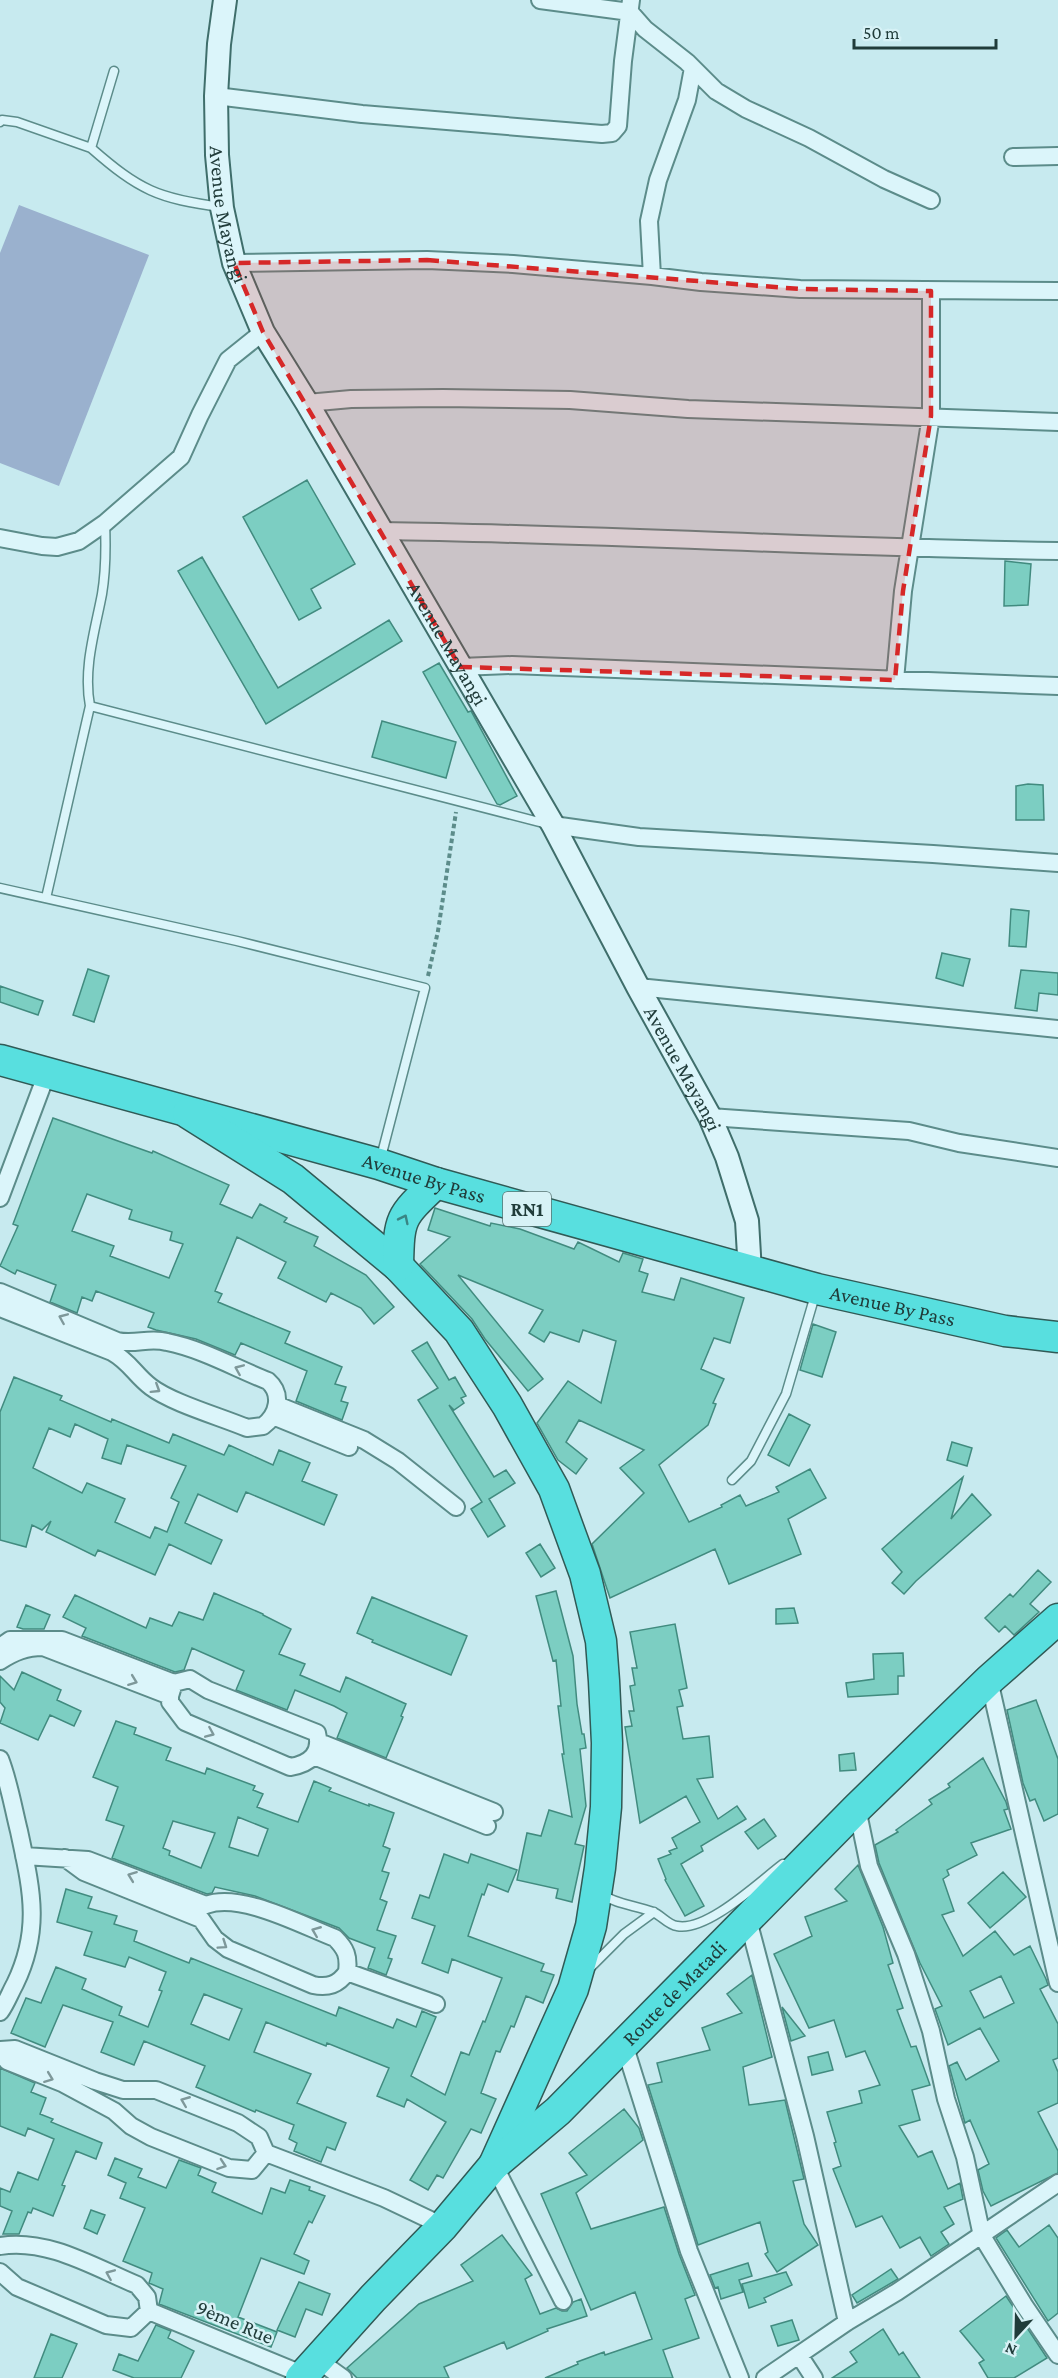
<svg xmlns="http://www.w3.org/2000/svg" width="1058" height="2378" viewBox="0 0 1058 2378" font-family="'Crimson Pro',serif">
<style>
.green{fill:#9ab1ce}
.building{fill:#7ccec2;stroke:#418b7f;stroke-width:1.5;fill-rule:evenodd}
.lines{fill:none;stroke-linecap:round;stroke-linejoin:round}
.lane-casing{stroke:#5c8c8a;stroke-width:11}
.street-casing{stroke:#5c8c8a;stroke-width:20}
.secondary-casing{stroke:#3f6e6b;stroke-width:26}
.highway-casing{stroke:#305a56;stroke-width:33}
.path{stroke:#5c8c8a;stroke-width:4;stroke-dasharray:4.5 3;stroke-linecap:butt}
.lane{stroke:#dbf5fa;stroke-width:8}
.street{stroke:#dbf5fa;stroke-width:16}
.secondary{stroke:#dbf5fa;stroke-width:22}
.highway{stroke:#58dfdf;stroke-width:30}
.oneway{stroke:#398584}
.oneway2{stroke:#7e989a}
.marked{fill:#d62828;fill-opacity:0.2;stroke:#d62828;stroke-width:4.5;stroke-dasharray:12 8;stroke-linejoin:round}
.labels{text-anchor:middle;dominant-baseline:central;stroke-width:5;stroke-linejoin:round;paint-order:stroke}
.shield{fill:#d7f2f6;stroke:#577372;stroke-width:1.5}
.shield-label{font-size:20px;font-weight:bold;fill:#203c3a}
.street-label{font-size:21px;fill:#203c3a;stroke:#d7f2f6}
</style>
<rect width="100%" height="100%" fill="#c7eaef"/>
<path class="green" d="M19,205L149,255L59,486L0,463V253Z"/>
<path class="building" d="M307,480L355,564L311,589L321,608L299,620L243,517Z
M202,557L278,688L389,620L402,641L266,724L178,571Z
M1005,561L1031,564L1028,605L1004,606Z
M439,663L468,712L471,711L517,796L500,805L497,804L423,672Z
M382,721L456,742L446,778L372,757Z
M1028,784L1043,785L1044,820H1016V786Z
M1011,909L1029,911L1026,947L1009,946Z
M942,953L970,959L963,986L936,978Z
M88,969L109,976L94,1022L73,1015Z
M1021,970L1058,973V995L1039,993L1037,1011L1015,1008Z
M0,986L43,1001L38,1015L0,1002Z
M53,1118L152,1153L153,1151L229,1185L220,1204L252,1218L260,1204L287,1218L284,1222L318,1237L314,1246L366,1275L394,1307L374,1324L361,1308L331,1293L326,1302L278,1278L286,1262L237,1237L215,1291L222,1294L218,1302L290,1332L285,1343L342,1367L335,1384L346,1387L341,1401L348,1403L342,1420L296,1401L307,1371L241,1343L235,1355L196,1339L156,1330L148,1327L154,1313L96,1291L92,1301L82,1297L77,1313L50,1302L56,1285L17,1270L15,1274L0,1266L18,1226L13,1224ZM87,1194L132,1210L129,1219L172,1232L170,1240L183,1244L169,1278L110,1256L114,1246L72,1231Z
M435,1208L490,1226L491,1223L520,1229L574,1249L578,1242L619,1262L623,1253L643,1259L639,1271L648,1274L642,1292L674,1300L681,1278L744,1298L730,1343L714,1338L701,1369L724,1379L713,1403L716,1404L708,1425L659,1465L689,1522L722,1507L721,1505L740,1495L746,1506L779,1492L776,1487L810,1469L826,1498L788,1519L801,1554L729,1584L715,1549L610,1598L592,1544L644,1493L620,1468L644,1450L579,1420L566,1442L587,1459L576,1474L558,1460L537,1423L568,1381L601,1403L616,1341L583,1330L579,1342L550,1332L544,1342L529,1333L543,1310L458,1275L543,1379L528,1391L485,1339L472,1319L420,1264L450,1237L428,1230Z
M813,1324L836,1332L822,1377L800,1370Z
M427,1342L449,1380L455,1377L466,1396L461,1398L464,1403L454,1410L449,1405L494,1477L506,1470L515,1483L489,1499L505,1526L488,1537L471,1509L482,1502L418,1400L438,1388L412,1351Z
M14,1377L62,1396L60,1400L111,1422L112,1419L169,1443L173,1434L224,1455L229,1445L273,1465L279,1450L310,1463L302,1481L337,1495L324,1525L246,1492L237,1512L198,1494L185,1523L222,1540L211,1564L169,1544L155,1575L98,1550L95,1556L46,1532L51,1521L42,1530L32,1525L26,1547L0,1540V1412ZM75,1424L108,1439L102,1458L121,1464L127,1445L186,1466L171,1498L179,1502L167,1532L155,1527L150,1538L115,1522L125,1499L87,1483L82,1493L33,1468L49,1428L70,1437Z
M789,1414L810,1425L789,1466L768,1455Z
M952,1442L972,1448L967,1466L947,1460Z
M963,1477L951,1519L972,1494L991,1515L916,1581L904,1594L892,1583L902,1572L882,1549Z
M540,1544L555,1568L541,1577L526,1553Z
M1038,1570L1051,1582L1030,1604L1039,1612L1014,1635L1005,1626L999,1632L985,1618L1010,1594L1013,1597Z
M556,1591L573,1656L577,1704L582,1734H584L586,1748L580,1749L586,1806L575,1844L584,1846L572,1902L556,1898L558,1889L517,1880L527,1833L541,1836L549,1810L572,1817L562,1754H564L558,1706H561L556,1660L553,1661L536,1596Z
M214,1593L263,1614V1615L291,1629L279,1654L305,1664L300,1675L340,1692L346,1677L406,1704L401,1716L403,1717L386,1758L337,1738L347,1713L334,1706L295,1690L287,1710L236,1690L244,1671L192,1648L184,1670L175,1672L82,1636L86,1628L63,1617L75,1595L146,1628L150,1618L172,1626L179,1612L203,1620Z
M372,1597L467,1636L451,1675L372,1642L373,1640L357,1633Z
M26,1605L50,1615L44,1629H23L17,1627Z
M794,1608L798,1623L776,1624V1609Z
M675,1624L687,1688L679,1690L683,1706L677,1707L683,1739L709,1736L713,1777L697,1779L718,1819L737,1806L746,1819L701,1846L703,1851L681,1864L704,1906L685,1916L665,1880L666,1879L658,1859L671,1854L669,1851L677,1848L672,1838L700,1822L686,1796L640,1823L625,1727L632,1726L629,1711H634L630,1686L635,1685L632,1668H637L630,1632Z
M903,1653L904,1676H898V1694L848,1697L846,1683L874,1679L873,1654Z
M22,1672L61,1690L57,1700L81,1711L74,1726L50,1715L38,1740L0,1723L5,1708L0,1702V1676L14,1690Z
M1036,1700L1058,1759V1814L1044,1821L1035,1799L1030,1801L1023,1783L1007,1710Z
M116,1721L136,1728L134,1734L171,1748L166,1760L205,1774L207,1768L255,1786L253,1790L263,1794L257,1807L289,1819L298,1822L314,1781L331,1788L329,1791L369,1806V1804L394,1813L383,1846L390,1849L382,1871L389,1873L380,1899L387,1902L377,1930L396,1936L388,1958L392,1959L386,1975L368,1968L375,1948L349,1938L339,1928L255,1896L215,1887L212,1893L207,1894L112,1858L124,1826L106,1820L118,1787L93,1777ZM238,1817L268,1829L258,1856L229,1847ZM173,1821L215,1833L201,1868L169,1855L170,1851L163,1848Z
M854,1753L856,1770L840,1771L839,1755Z
M983,1758L1006,1802L1008,1809L1004,1810L1011,1829L971,1843L977,1855L947,1870L949,1875L943,1879L954,1911L942,1915L963,1956L995,1931L1014,1955L1030,1946L1046,1979L1048,1985L1040,1989L1058,2024V2058L1053,2060L1058,2072V2103L1038,2112L1058,2151V2173L991,2206L983,2191L978,2170L989,2164L970,2120L965,2123L949,2066L957,2062L966,2080L999,2061L980,2028L948,2045L935,2009L942,2006L920,1963L879,1863L875,1845L898,1832L896,1830L932,1804L929,1800L950,1787L948,1784ZM1001,1976L1014,2003L984,2018L970,1991Z
M764,1819L776,1836L758,1849L745,1832Z
M444,1854L468,1863L471,1854L517,1870L508,1892L488,1884L484,1895L482,1894L468,1936L544,1964L541,1971L554,1975L543,2003L526,1996L514,2027L511,2026L500,2052L496,2051L481,2093L496,2099L481,2133L471,2129L443,2178L437,2175L428,2190L410,2180L446,2122L407,2099L404,2107L377,2096L389,2068L327,2043L326,2046L266,2022L254,2052L311,2074L297,2103L346,2123L335,2150L327,2147L321,2162L294,2151L297,2143L289,2139L294,2125L256,2110L255,2112L196,2087L205,2066L144,2041L134,2065L101,2052L113,2022L63,2005L45,2047L11,2033L26,1998L41,2003L56,1967L86,1979L82,1989L122,2007L119,2015L148,2027L162,1991L159,1990L166,1972L129,1957L125,1967L84,1955L92,1932L57,1922L66,1889L92,1897L88,1908L117,1916L114,1924L137,1931L134,1941L189,1963L191,1958L336,2016L339,2007L393,2028L397,2019L416,2027L422,2011L436,2017L411,2076L445,2095L461,2052L469,2055L483,2021L485,2022L502,1978L452,1959L448,1973L422,1963L435,1926L412,1918L420,1895L429,1898ZM204,1994L242,2009L229,2040L191,2024Z
M858,1865L883,1927L893,1963L888,1965L903,2008L897,2010L911,2047L916,2046L930,2085L912,2090L920,2120L899,2126L918,2157L932,2151L948,2189L960,2183L963,2199L944,2207L954,2224L941,2232L949,2244L931,2256L920,2237L900,2248L882,2216L856,2227L833,2169L841,2166L834,2143L836,2142L827,2112L862,2103L859,2091L880,2085L865,2051L846,2057L834,2020L809,2028L774,1954L812,1936L805,1917L847,1901L835,1889Z
M1003,1872L1026,1897L990,1928L968,1903Z
M752,1975L772,2057L743,2067L749,2105L785,2100L804,2179L793,2181L804,2224L818,2245L777,2272L765,2254L768,2252L760,2222L698,2245L648,2085L662,2082L657,2063L710,2050L702,2028L742,2013L727,1994Z
M782,2007L805,2036L791,2041Z
M828,2052L833,2070L812,2075L808,2057Z
M0,2068L35,2083L31,2092L46,2098L40,2114L53,2119L51,2122L102,2143L96,2159L76,2151L62,2185L65,2186L53,2216L33,2208L31,2213L28,2212L19,2234H3L12,2211L0,2206V2188L10,2192L18,2172L38,2180L54,2139L28,2128L25,2136L0,2126Z
M624,2109L639,2128L643,2140L576,2193L591,2229L664,2207L679,2254L695,2295L685,2299L699,2338L663,2350L673,2378H545L578,2364L577,2362L604,2352L605,2355L652,2339L635,2292L591,2310L541,2194L587,2175L569,2153Z
M115,2158L142,2169L138,2177L166,2188L179,2160L201,2168L198,2175L216,2183L212,2192L262,2214L271,2188L285,2193L290,2180L310,2187L309,2190L325,2196L312,2223L309,2221L294,2254L309,2261L304,2274L261,2258L238,2317L277,2332L271,2347L159,2304L163,2289L149,2283L152,2273L123,2261L145,2208L120,2198L126,2183L108,2175Z
M91,2210L105,2215L97,2234L84,2228Z
M1049,2225L1058,2238V2313L1048,2321L996,2238L1007,2230L1019,2247Z
M502,2235L532,2275L525,2279L540,2314L556,2308L562,2311H567L573,2302L581,2299L587,2316L547,2329L548,2331L507,2349L504,2342L444,2367L449,2378H357L347,2368L419,2304L473,2281L461,2265Z
M748,2263L752,2276L739,2280L743,2292L721,2299L718,2287L715,2288L710,2275Z
M891,2269L898,2279L857,2303L852,2295Z
M786,2272L792,2285L764,2298L766,2302L749,2308L742,2284Z
M299,2282L330,2294L322,2315L306,2309L295,2337L277,2330Z
M1006,2296L1047,2358L1014,2378H988L979,2363L984,2360L960,2331Z
M792,2320L799,2340L778,2346L771,2326Z
M156,2325L171,2331L168,2338L194,2351L181,2378H134L113,2370L119,2354L138,2361Z
M883,2329L899,2355L903,2352L920,2378H832L857,2362L850,2352Z
M51,2334L77,2344L62,2378H34Z"/>
<g class="lines">
<defs>
<path id="lane" d="M114,71L91,148C139,190 158,199 222,207
M0,122L2,120L17,122L91,148
M90,706L547,824
M0,888L237,941L425,988L380,1161
M46,898L90,706C83,668 95,631 102,594C106,570 106,547 105,523
M732,1480L751,1461L786,1394L816,1292
M601,1894C618,1905 635,1905 653,1912C661,1915 668,1925 677,1926C707,1932 759,1882 783,1864
M589,1969L624,1934L654,1912"/>
<path id="street" d="M540,0L630,12L645,29L687,62L716,91L746,109L809,138L884,179L931,200
M216,96L362,114L602,134L612,133L618,126L623,61L631,0
M1013,157L1058,156
M234,263L427,260L513,264L652,276L701,282L800,289L1058,291
M652,276L649,221L658,180L687,100L693,68
M307,403L351,399L443,398L570,400L688,409L1058,422
M381,531C607,534 832,548 1058,551
M0,538L42,546L57,547L79,541L105,523L181,457L200,415L228,360L263,332
M460,667L512,665L1058,686
M895,680L903,591L931,416V291
M553,825L639,837L933,854L1058,863
M638,987L1058,1029
M710,1117L909,1131L959,1143L1058,1158
M0,1198L47,1073
M0,1292L117,1341C136,1345 149,1337 167,1342C202,1349 235,1368 268,1381C283,1394 278,1415 263,1426L247,1428C221,1417 172,1403 151,1387C135,1375 130,1362 112,1352L0,1308
M277,1405L364,1440L398,1461L456,1507
M273,1416L349,1447
M0,1647L10,1640H62L174,1683L190,1679L208,1690L317,1733C322,1753 310,1764 290,1767L185,1722L170,1702V1696L174,1683
M0,1661C14,1652 26,1647 43,1647L170,1696
M989,1680L1058,1983
M319,1742L494,1812
M314,1756L487,1826
M0,1759C9,1782 13,1807 19,1831C31,1888 42,1928 15,1984C10,1993 6,2004 0,2012
M857,1808L869,1866L906,1954L931,2031L946,2099L965,2157L982,2236L1024,2305L1058,2355
M24,1856L88,1860L206,1905C241,1892 301,1925 335,1938C346,1949 349,1956 347,1972C338,1985 328,1988 313,1985L228,1949L215,1939L201,1919L84,1872L65,1858
M748,1920L805,2136L847,2322
M347,1972L436,2004
M624,2044L689,2251L740,2378
M0,2050L15,2049L95,2081L123,2090H156L238,2123L259,2137L266,2153L384,2198L443,2226
M1,2050L7,2061L62,2083L114,2111L131,2126L151,2137L229,2168L252,2170L266,2153
M494,2165L563,2301
M0,2246C47,2238 94,2267 137,2285L147,2297L149,2311
M0,2272L17,2287L106,2325L131,2328L149,2311
M149,2311L304,2375
M799,2355L814,2378
M318,2360L343,2378
M765,2378L847,2322L897,2292L1058,2183"/>
<g id="secondary">
<path id="s1" d="M225,0L219,44L216,96L217,155L222,208L234,263L263,332L307,403L553,825L638,987L710,1117L727,1157L747,1221L750,1272"/>
</g>
<g id="highway">
<path id="s2" d="M0,1060L379,1164L436,1183L817,1289L1005,1331L1058,1337"/>
<path d="M188,1113L293,1179L398,1266L459,1331L507,1405L554,1489L585,1574L601,1641L604,1681L607,1743L606,1807L600,1868L591,1926L573,1989L494,2165"/>
<path d="M398,1266C399,1217 400,1217 436,1183"/>
<path id="s3" d="M301,2378L373,2298L443,2226L494,2165L558,2111L857,1808L989,1680L1058,1619"/>
</g>
</defs>
<use href="#lane" class="lane-casing"/>
<use href="#street" class="street-casing"/>
<use href="#secondary" class="secondary-casing"/>
<use href="#highway" class="highway-casing"/>
<path class="path" d="M428,976L438,931L456,812"/>
<use href="#lane" class="lane"/>
<use href="#street" class="street"/>
<use href="#secondary" class="secondary"/>
<use href="#highway" class="highway"/>
</g>
<defs><path id="oneway-chevron" d="M-2-3.5L2.5 0L-2 3.5" fill="none" stroke-width="1.6" stroke-linecap="round" stroke-linejoin="round" transform="scale(1.5)"/></defs>
<use class="oneway" href="#oneway-chevron" transform="translate(404 1219) rotate(-64)"/>
<g class="oneway2">
<use href="#oneway-chevron" transform="translate(63 1318) rotate(-157)"/>
<use href="#oneway-chevron" transform="translate(239 1369) rotate(-157)"/>
<use href="#oneway-chevron" transform="translate(156 1389) rotate(32)"/>
<use href="#oneway-chevron" transform="translate(133 1681) rotate(21)"/>
<use href="#oneway-chevron" transform="translate(210 1733) rotate(23)"/>
<use href="#oneway-chevron" transform="translate(132 1876) rotate(-159)"/>
<use href="#oneway-chevron" transform="translate(316 1931) rotate(-158)"/>
<use href="#oneway-chevron" transform="translate(223 1945) rotate(34)"/>
<use href="#oneway-chevron" transform="translate(49 2078) rotate(21)"/>
<use href="#oneway-chevron" transform="translate(185 2101) rotate(-158)"/>
<use href="#oneway-chevron" transform="translate(222 2165) rotate(19)"/>
<use href="#oneway-chevron" transform="translate(110 2274) rotate(-157)"/>
</g>
<path class="marked" d="M427,260L800,289L931,291V416L903,591L895,680L460,667L263,332L234,263Z"/>
<g class="labels">
<rect class="shield" x="503" y="1192" width="48" height="34" rx="4.5"/>
<g class="shield-label">
<text x="527" y="1209">RN1</text>
</g>
<g class="street-label">
<text stroke="none"><textPath href="#s1" startOffset="216">Avenue Mayangi</textPath></text>
<text stroke="none"><textPath href="#s1" startOffset="702">Avenue Mayangi</textPath></text>
<text stroke="none"><textPath href="#s1" startOffset="1188">Avenue Mayangi</textPath></text>
<text stroke="none"><textPath href="#s2" startOffset="440">Avenue By Pass</textPath></text>
<text stroke="none"><textPath href="#s2" startOffset="926">Avenue By Pass</textPath></text>
<text stroke="none"><textPath href="#s3" startOffset="537">Route de Matadi</textPath></text>
<text transform="translate(235 2322) rotate(23)">9ème Rue</text>
</g>
</g>
<g transform="translate(1016 2336) rotate(202)" stroke="#d7f2f6" stroke-width="4.5" paint-order="stroke">
<path d="M0-4.5L10 22L0 15L-10 22Z" fill="#203c3a"/>
<text y="-9" font-size="16" font-weight="bold" text-anchor="middle" fill="#203c3a">N</text>
</g>
<path d="M854 39v9h142v-9" fill="none" stroke="#203c3a" stroke-width="3"/>
<text x="863" y="39" font-size="18" fill="#203c3a" stroke="#d7f2f6" stroke-width="4.5" paint-order="stroke">50 m</text>
</svg>
